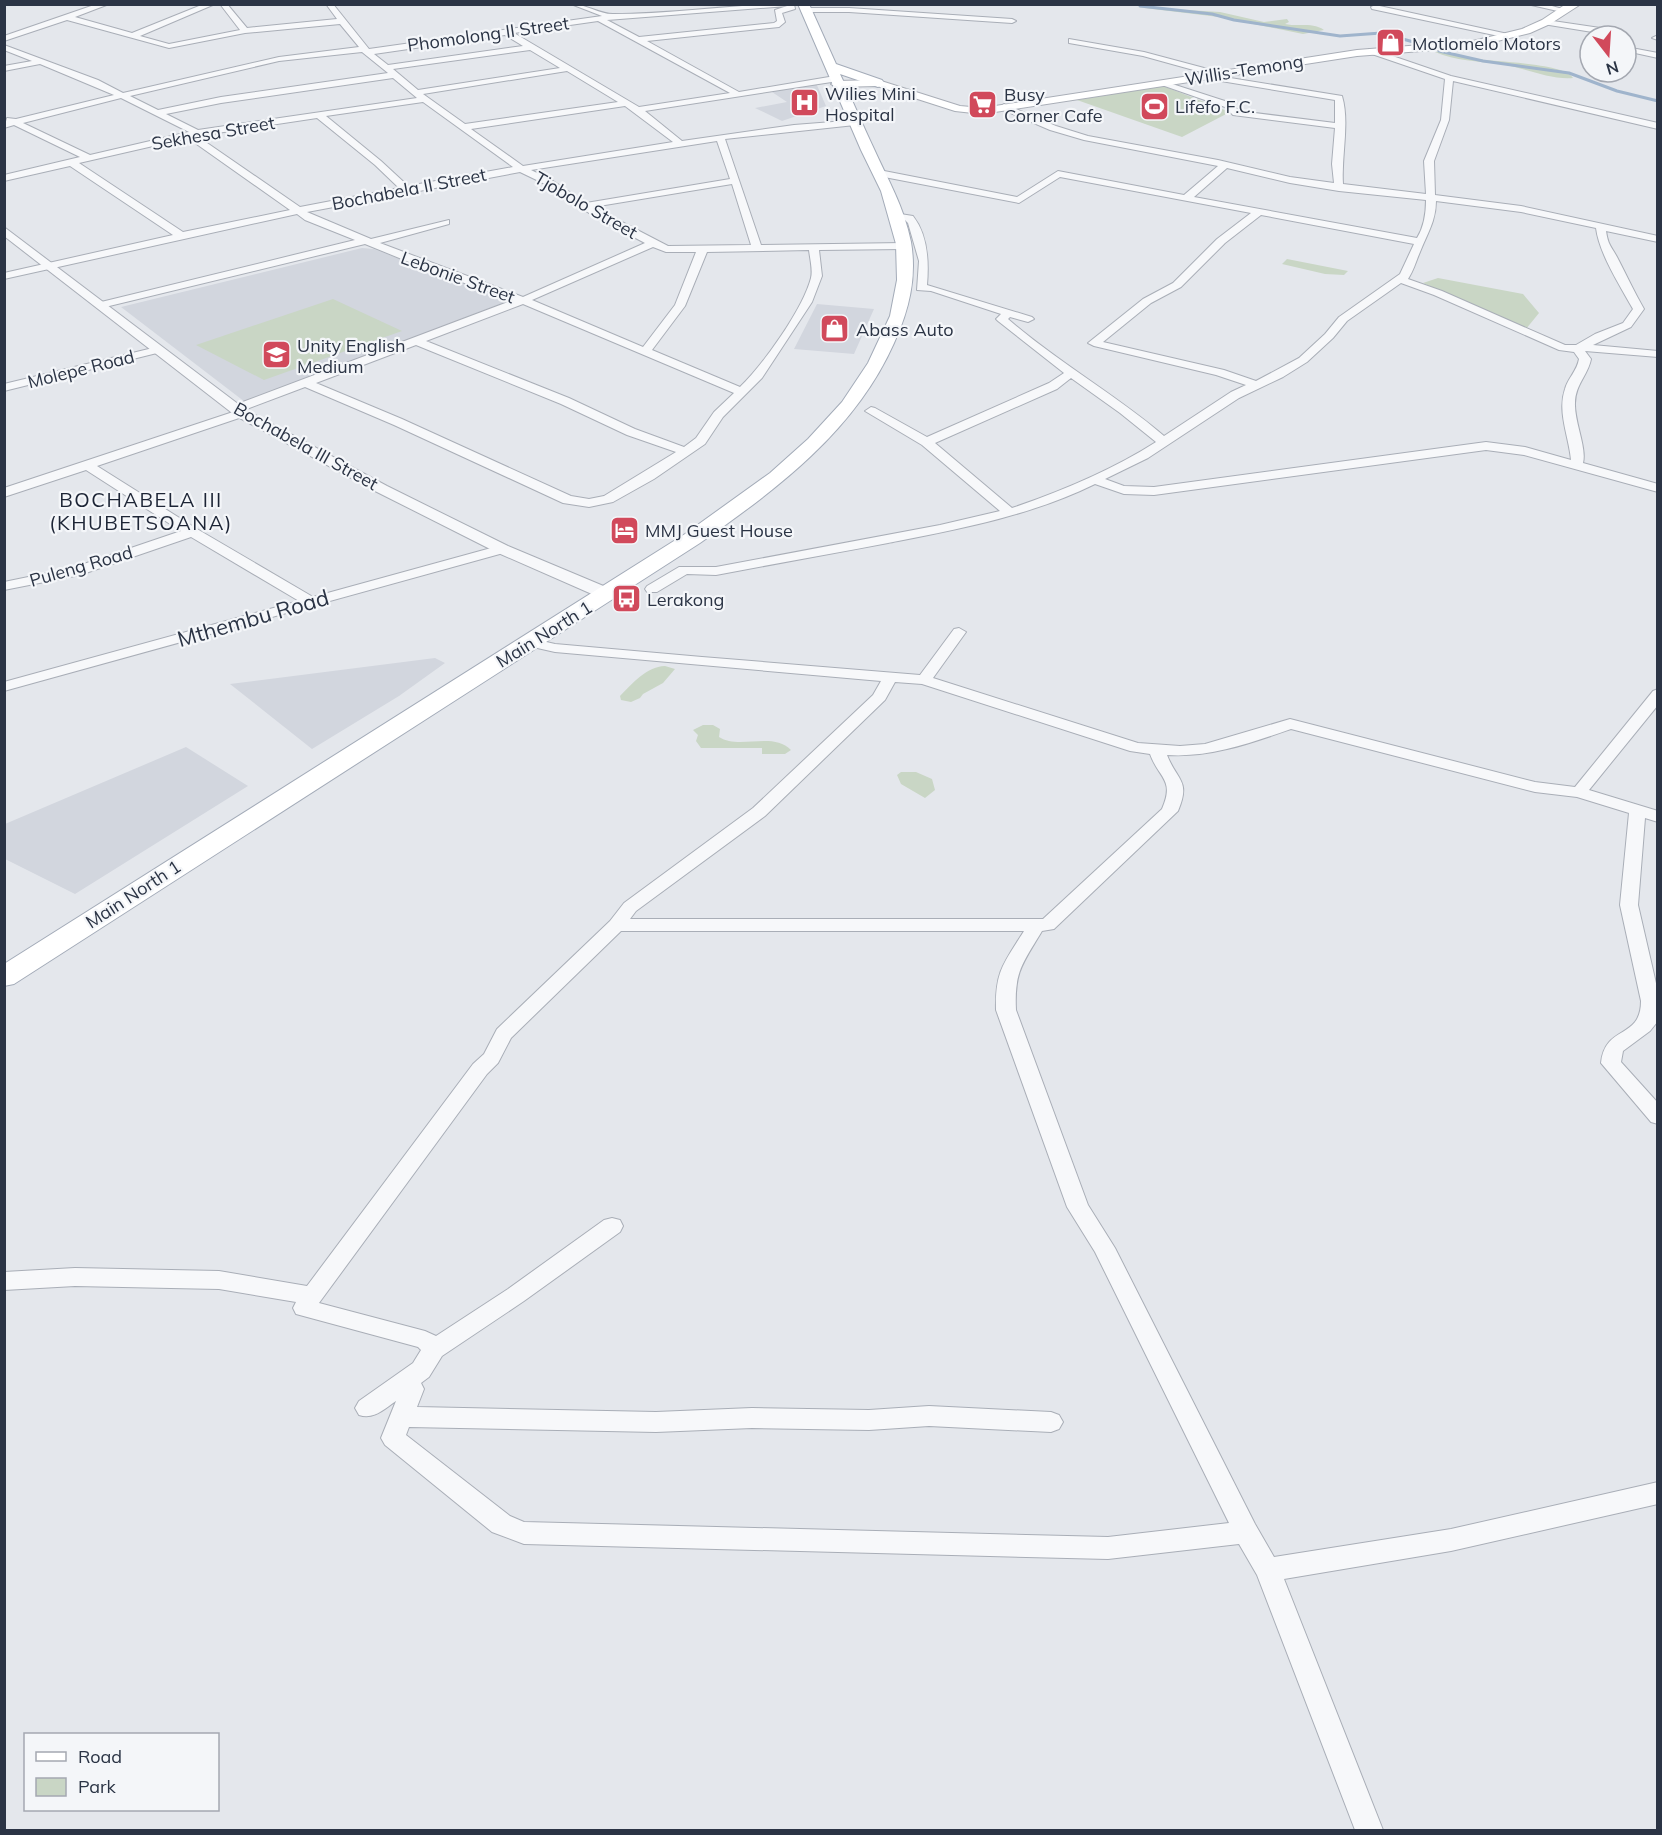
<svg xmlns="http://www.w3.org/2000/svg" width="1662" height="1835" viewBox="0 0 1662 1835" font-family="Mulish,sans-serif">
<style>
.built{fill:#d2d6de}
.green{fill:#c9d6c5}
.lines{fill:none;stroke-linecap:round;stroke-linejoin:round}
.stream{stroke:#9fb4cc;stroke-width:3}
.minor-casing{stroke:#a9aeb7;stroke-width:2}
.tertiary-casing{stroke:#a9aeb7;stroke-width:2}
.secondary-casing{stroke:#a9aeb7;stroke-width:2}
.primary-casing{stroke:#a3abb8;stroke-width:2}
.minor{fill:#f7f8fa;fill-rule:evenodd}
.tertiary{fill:#f7f8fa;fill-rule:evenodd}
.secondary{fill:#fff;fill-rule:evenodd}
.primary{fill:#fff;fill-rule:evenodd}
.labels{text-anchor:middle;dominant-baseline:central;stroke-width:4.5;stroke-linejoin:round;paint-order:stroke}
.far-street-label{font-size:18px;fill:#2b3445;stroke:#f4f6f9}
.far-poi-label{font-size:18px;fill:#2b3445;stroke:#f4f6f9;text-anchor:start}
.far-neighbourhood-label{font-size:20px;letter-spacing:1.5px;fill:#1d2536;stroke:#f4f6f9}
.street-label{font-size:22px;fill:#2b3445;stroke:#f4f6f9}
</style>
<rect width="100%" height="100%" fill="#e4e7ec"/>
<path class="built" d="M816,83L826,106L782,121L755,108L787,102L769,90Z
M362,248L374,249L508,301L245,402L121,307Z
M817,304L874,309L854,354L794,349Z
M435,658L445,663L399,696L312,749L230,684Z
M186,747L248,786L75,894L5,859V824Z"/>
<path class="green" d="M1136,7L1220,12L1264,22L1287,19L1289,22L1285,24C1298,27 1312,22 1324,30L1303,34L1219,17Z
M1435,52C1448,50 1464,57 1477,59C1496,62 1565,63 1573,78C1549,80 1523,67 1500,64C1477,61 1456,61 1435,52Z
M1163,86L1230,112L1182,137L1077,100Z
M1287,259L1348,271L1344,275L1325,274L1282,264Z
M1438,278L1523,294L1539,313L1526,329L1423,283Z
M333,299L402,331L264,380L196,345Z
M665,666L675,669L663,683L643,694L640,698L631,702L621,700L620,696C633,683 646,667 665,666Z
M703,725H713L720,729L719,737C739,750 773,731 791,750L785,754H762V748H701L696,741L698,735L693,730Z
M901,772H916L932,779L935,790L925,798L901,784L897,775Z"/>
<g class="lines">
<path class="stream" d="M1140,6L1212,14L1234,20L1340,36L1381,33L1428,46
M1439,51L1483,61L1569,73L1617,91L1658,101"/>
<defs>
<path id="minor" d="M97,4H109L75,17L132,33L204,4H215L140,36L169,44L240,30L220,4H227L247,28L337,19L326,4H333L369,49L602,16L571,4C586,4 601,15 614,14C674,14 734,4 794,4L795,9L782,13L785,22L779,27L647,41L739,92L835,76L839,79L838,81L645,111L682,141L794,125L858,120L859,122L855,125L725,139L761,245L904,243L909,246L904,249L819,250L822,276L812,302L762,378L723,417L705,444L654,479L613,502L589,507L563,503L394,425L305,387L244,410L247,413L245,416L97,466L197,529L313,597L502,545L509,549L507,552L4,691V682L299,601L191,537L80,575L4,590V582L72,568L181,531L86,470L4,497V488L233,412L230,409L232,406L513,300L436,273L365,244L101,308L96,305L97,303L355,240L305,220L297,214L4,279V273L173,235L70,166L4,181V175L80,157L14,125L4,128L7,118L16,119L114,95L40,64L4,71V66L32,61L4,50V45L98,80L123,93L279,57L359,47L340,24L245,33L169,48L67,20L4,41V36ZM787,6L775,10L777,21L774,23L639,37L607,20ZM598,21L730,93L639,107L514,33ZM505,35L523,46L388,65L374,54ZM530,50L560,68L418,90L393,69ZM362,52L388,73L221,97L158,110L130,96L279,61ZM567,71L618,102L465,124L423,94ZM393,78L417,98L198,130L166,114L221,103ZM121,98L189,132L90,155L23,123ZM423,102L513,167L408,186L381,161L326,116ZM625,106L673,142L523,166L471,129ZM317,118L375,165L399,188L300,207L197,136ZM188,138L290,210L183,232L79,163ZM717,141L730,179L586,203L553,181L531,170ZM520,172L547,185L592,215L645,243L523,297L380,243L449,224V220L371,239L307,212ZM732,184L751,245L668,246L593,207ZM653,247L666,252H696L675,305L643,347L532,300ZM809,250C810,259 813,270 811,278C803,309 763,365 740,387L652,350L685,306L707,252ZM523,304L734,393L714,412L696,438L684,447L635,429L569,398L426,341ZM416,345L561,404L627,435L676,452L604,496L589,499L571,496L402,419L316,383Z
M1527,4H1545L1566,10L1562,12Z
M1375,5L1508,34L1512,36L1508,38L1372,9L1371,7Z
M805,8H849L1012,19L1016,21L1012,23L849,12H802L801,10Z
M1546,20L1607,29L1616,31L1617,36L1543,24V20Z
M1656,36H1658V40L1652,38Z
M1069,39L1144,52L1219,72L1218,76L1342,96C1350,123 1341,156 1343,184L1426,194L1424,161L1441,120L1445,79L1369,53V49H1372L1451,76L1658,123V129L1453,81L1449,120L1434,161L1435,195L1521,206L1658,236V242L1606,231C1608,245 1611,246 1617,257C1626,274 1634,292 1644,309L1631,327L1593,345L1658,351V357L1585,351L1591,359C1588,375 1575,385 1575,403C1574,421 1587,448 1583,463L1658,484V492L1524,455L1486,450L1154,495L1124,494L1095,484C1030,516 959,529 888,543C831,554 773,564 716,575L687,574L657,592H647L645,589L647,586L679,567H716L940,525L1000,511L922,445L865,411L871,407L875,408L927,437L1049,383L1064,373L998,321L996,319L1001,314L931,291L917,290L919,261L908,223L905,220L894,217V213L913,216C928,235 929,262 927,285L1032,317L1034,319L1028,322L1010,317L1008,319C1057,362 1115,394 1164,436L1231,392L1246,385L1216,375L1094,346L1088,343L1143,299L1173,283L1217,239L1251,213L1060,177L1019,203L879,176L874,173L879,170L1017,197L1058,171L1184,195L1218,166L1084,140L1050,130L1001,109L1000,107L1004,104L1056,126L1088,136L1218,160L1290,177L1334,183L1332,164L1335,128L1233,115L1225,107L1156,83L1163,81L1231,103L1239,111L1335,123V100L1203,78H1200V74H1208L1143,56L1069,43ZM1227,168L1290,183L1339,191L1426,200C1426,213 1424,227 1417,238L1194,197ZM1436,201L1521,212L1596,228C1599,253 1620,286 1633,309L1623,323L1595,334L1576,345H1565L1442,291L1408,279C1414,270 1416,261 1420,252C1427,234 1436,221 1436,201ZM1261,215L1414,244L1400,274L1339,317L1325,334L1299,358L1256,381L1224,370L1103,342L1151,303L1181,287L1225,243ZM1401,283L1434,295L1559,350L1574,352L1579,359C1577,371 1568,378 1565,389C1557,412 1569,437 1571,460L1525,447L1486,442L1154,487L1124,486L1105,479L1148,458L1239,398L1283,377L1307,362L1333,338L1347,321ZM1071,378L1120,413L1156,442C1112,470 1062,491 1012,508L935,443L1057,389Z
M1626,47L1658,53V58L1626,51Z
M157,347L161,348V352L4,391V384Z
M959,628L966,632L933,678L1138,743L1180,746L1205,744L1290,719L1535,782L1575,787L1653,691L1658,689V705L1589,790L1658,811V822L1645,818L1638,905L1658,992V1021L1650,1031L1623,1051L1621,1062L1658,1103V1124L1651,1122L1601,1063C1605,1024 1641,1040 1641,1001L1620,905L1629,813L1577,797L1535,792L1291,729C1251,743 1210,758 1167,755C1177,781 1191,780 1178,811L1054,929L1042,931C1023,963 1014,971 1016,1010L1088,1205L1115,1248L1255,1524L1274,1557L1451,1529L1658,1482V1504L1451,1551L1284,1579L1383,1830H1355L1257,1575L1239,1544L1108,1559L524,1544L492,1532L385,1445L381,1438L396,1401C384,1409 374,1420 359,1415L355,1408L359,1401L413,1363L421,1350L418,1347L296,1314L293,1308L296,1302L219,1289L75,1286L4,1290V1272L75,1268L219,1271L307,1286L473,1064L484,1054L497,1029L610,921L624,903L753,808L873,695L881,681L555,652L524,645L522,642L524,639L529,638L555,644L702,657L920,675L954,629ZM895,682L922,684L1130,751L1150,754C1159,779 1175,779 1162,809L1043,919H630L636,911L765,816L885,700ZM621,931H1024C1004,963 995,971 996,1010L1067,1207L1095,1252L1229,1523L1108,1537L524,1522L510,1516L406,1435L409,1427L656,1432L752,1428L869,1430L929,1426L1051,1432L1059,1429L1063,1422L1059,1415L1051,1412L929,1406L869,1410L752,1408L656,1412L417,1407L424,1389L421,1383L429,1377L442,1356L524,1301L620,1232L623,1226L620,1220L612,1218L604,1220L508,1289L436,1336L425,1331L319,1303L487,1074L498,1063L511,1038Z"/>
<path id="tertiary" d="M4,227L246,410L387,486L508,546L613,590L615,594L613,598H601L496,552L377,492L236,416L4,236Z"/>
<path id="secondary" d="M1566,4H1581L1550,24L1530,33L1473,47L1357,56L982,114L955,111L877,86L837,87L831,84L837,81L878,80L960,106L982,108L1357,50L1473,41L1522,29L1542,20Z"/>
<path id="primary" d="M798,4H809L836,64L882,80L884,83L878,87L840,74C852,99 862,124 874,149C888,180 904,207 911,242C917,278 909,310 894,343C855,431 777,489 700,543L14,984L4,986V964L685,534L770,473L808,439L842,402L868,363L890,316L897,280L896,244L881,191L861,150Z"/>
</defs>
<use href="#minor" class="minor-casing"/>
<use href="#tertiary" class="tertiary-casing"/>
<use href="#secondary" class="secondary-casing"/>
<use href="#primary" class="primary-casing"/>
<use href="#minor" class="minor"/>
<use href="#tertiary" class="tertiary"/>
<use href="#secondary" class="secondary"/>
<use href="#primary" class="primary"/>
</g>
<defs>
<symbol id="shop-square" viewBox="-11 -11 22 22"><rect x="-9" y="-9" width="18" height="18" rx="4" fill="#d1495b" stroke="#f4f6f9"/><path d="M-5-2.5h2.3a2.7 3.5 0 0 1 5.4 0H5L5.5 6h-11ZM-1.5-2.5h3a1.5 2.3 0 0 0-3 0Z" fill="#fff"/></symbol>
<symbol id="hospital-square" viewBox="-11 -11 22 22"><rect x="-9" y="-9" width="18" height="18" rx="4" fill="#d1495b" stroke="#f4f6f9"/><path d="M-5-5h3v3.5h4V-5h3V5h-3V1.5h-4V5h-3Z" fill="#fff"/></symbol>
<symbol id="supermarket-square" viewBox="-11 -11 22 22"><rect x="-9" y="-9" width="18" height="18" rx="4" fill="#d1495b" stroke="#f4f6f9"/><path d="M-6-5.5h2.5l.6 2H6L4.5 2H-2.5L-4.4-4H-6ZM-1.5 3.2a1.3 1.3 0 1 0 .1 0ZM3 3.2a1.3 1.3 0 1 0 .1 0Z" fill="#fff"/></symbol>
<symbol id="stadium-square" viewBox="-11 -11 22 22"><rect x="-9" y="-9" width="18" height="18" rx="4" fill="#d1495b" stroke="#f4f6f9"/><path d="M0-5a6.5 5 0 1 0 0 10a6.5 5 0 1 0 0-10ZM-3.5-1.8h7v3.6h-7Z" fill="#fff"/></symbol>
<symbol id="school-square" viewBox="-11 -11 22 22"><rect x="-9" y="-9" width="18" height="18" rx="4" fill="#d1495b" stroke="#f4f6f9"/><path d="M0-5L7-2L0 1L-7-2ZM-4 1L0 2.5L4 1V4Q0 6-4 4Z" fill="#fff"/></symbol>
<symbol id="hotel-square" viewBox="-11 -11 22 22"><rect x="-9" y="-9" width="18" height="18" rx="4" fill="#d1495b" stroke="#f4f6f9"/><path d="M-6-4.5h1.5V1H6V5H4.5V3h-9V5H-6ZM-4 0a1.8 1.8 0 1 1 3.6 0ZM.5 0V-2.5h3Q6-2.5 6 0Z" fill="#fff"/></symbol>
<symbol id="bus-square" viewBox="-11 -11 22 22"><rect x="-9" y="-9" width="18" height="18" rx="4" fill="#d1495b" stroke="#f4f6f9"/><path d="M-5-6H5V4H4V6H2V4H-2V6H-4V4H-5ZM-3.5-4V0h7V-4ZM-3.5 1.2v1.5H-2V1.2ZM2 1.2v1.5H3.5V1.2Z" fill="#fff"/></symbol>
</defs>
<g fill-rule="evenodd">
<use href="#shop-square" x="1374" y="26" width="33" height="33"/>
<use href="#hospital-square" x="788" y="86" width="33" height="33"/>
<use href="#supermarket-square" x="966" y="88" width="33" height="33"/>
<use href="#stadium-square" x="1138" y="90" width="33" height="33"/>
<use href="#shop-square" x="818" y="312" width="33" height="33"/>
<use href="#school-square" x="260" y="338" width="33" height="33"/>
<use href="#hotel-square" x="608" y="514" width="33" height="33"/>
<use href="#bus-square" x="610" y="582" width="33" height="33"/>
</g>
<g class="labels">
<g class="far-street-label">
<text transform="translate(488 34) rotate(-8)">Phomolong II Street</text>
<text transform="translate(1244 70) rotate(-9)">Willis-Temong</text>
<text transform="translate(213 133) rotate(-10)">Sekhesa Street</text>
<text transform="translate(409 189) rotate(-11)">Bochabela II Street</text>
<text transform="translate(586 205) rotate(30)">Tjobolo Street</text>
<text transform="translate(458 277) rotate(20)">Lebonie Street</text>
<text transform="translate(81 369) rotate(-14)">Molepe Road</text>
<text transform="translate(306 446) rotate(29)">Bochabela III Street</text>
<text transform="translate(81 566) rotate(-16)">Puleng Road</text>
<text transform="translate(544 634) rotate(-32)">Main North 1</text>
<text transform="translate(133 894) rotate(-33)">Main North 1</text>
</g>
<g class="far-poi-label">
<text x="1412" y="43">Motlomelo Motors</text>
<text x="825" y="93">Wilies Mini<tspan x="825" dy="21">Hospital</tspan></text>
<text x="1004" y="94">Busy<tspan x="1004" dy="21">Corner Cafe</tspan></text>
<text x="1175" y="106">Lifefo F.C.</text>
<text x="856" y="329">Abass Auto</text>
<text x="297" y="345">Unity English<tspan x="297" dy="21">Medium</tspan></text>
<text x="645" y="530">MMJ Guest House</text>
<text x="647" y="599">Lerakong</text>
</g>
<g class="far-neighbourhood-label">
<text x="141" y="499">BOCHABELA III<tspan x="141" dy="23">(KHUBETSOANA)</tspan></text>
</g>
<g class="street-label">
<text transform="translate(253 618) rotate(-16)">Mthembu Road</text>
</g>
</g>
<rect width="1662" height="1835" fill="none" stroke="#2b3445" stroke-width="12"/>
<rect x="24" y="1733" width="195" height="78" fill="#f4f6f9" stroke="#a4a8b1" stroke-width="1.5"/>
<rect x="36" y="1752" width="30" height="9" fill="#ffffff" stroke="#a4a8b1" stroke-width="1.5"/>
<text x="78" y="1763" font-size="18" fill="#2b3445">Road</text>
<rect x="36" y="1778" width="30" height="18" fill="#c9d6c5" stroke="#a4a8b1" stroke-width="1.5"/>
<text x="78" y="1793" font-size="18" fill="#2b3445">Park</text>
<g transform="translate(1608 54) rotate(163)"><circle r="28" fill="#f4f6f9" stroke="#a4a8b1" stroke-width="1.5"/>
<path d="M0-4.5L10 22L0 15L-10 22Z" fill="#d1495b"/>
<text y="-9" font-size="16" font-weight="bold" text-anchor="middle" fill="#2b3445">N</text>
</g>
</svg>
